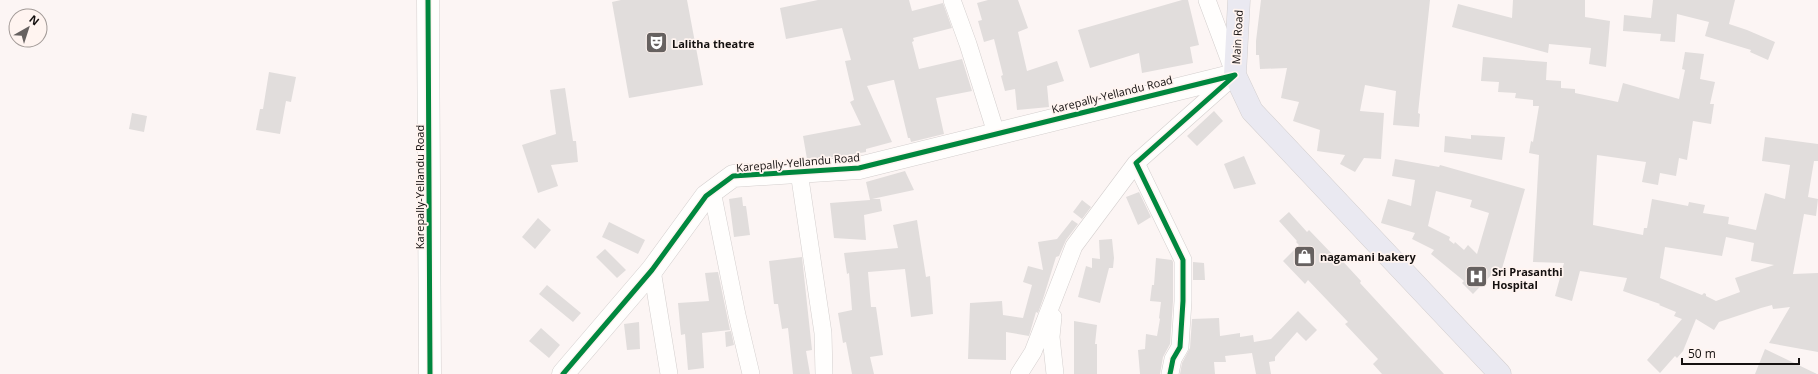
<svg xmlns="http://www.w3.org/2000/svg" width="1818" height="374" viewBox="0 0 1818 374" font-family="'Open Sans',sans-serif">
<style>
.building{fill:#e1dddc;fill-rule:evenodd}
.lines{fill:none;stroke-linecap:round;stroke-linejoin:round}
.street-casing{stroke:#d4cfce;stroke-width:18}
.secondary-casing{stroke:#d4cfce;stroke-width:23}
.highway-casing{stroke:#d4d0d0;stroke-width:23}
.street{stroke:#fffefd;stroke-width:17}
.secondary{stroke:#fffefd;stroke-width:22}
.highway{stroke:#eae9f1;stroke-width:22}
.cycleway-casing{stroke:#fff4f0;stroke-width:8}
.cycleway{stroke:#00873e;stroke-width:5}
.labels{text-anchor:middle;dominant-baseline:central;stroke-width:3.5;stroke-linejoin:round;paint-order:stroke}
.street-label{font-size:11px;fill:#151110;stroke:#fff4f0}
.poi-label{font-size:11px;font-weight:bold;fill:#151110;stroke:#fff4f0;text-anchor:start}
</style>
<rect width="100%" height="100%" fill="#fcf5f4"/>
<path class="building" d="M621,0H687L703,85L629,98L612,2Z
M818,0H909L912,11L943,3L952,28L913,38L914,41L912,42L919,69L962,59L972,91L936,98L944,134L911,142L910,138H908L894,80H893L867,86L892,142L866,149V152L836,157L807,159L803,136L861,125L850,102L854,100L845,61L851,60L842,28L786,39L780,8Z
M988,0H1018L1028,28L1018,32L1027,71L1057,61L1064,81L1047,86L1049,107L1017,110L1015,89L1005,91L1001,76L1003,75L994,39L984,42L978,21L982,20L977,3Z
M1182,0H1188L1199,45L1190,47L1193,63L1142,73L1139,53L1090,68L1078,30Z
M1261,0H1430L1418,113L1420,114L1419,127L1393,125L1396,91L1365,85L1360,111L1384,113L1381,159L1364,158L1355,172L1340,164L1345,155L1317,151L1320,130L1293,121L1299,102L1281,98L1287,68L1260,69L1259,55H1256V41Z
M1513,0H1585V17L1610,21L1606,67L1589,64L1591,48L1549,44L1548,53L1452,27L1458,4L1512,18Z
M1653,0H1735L1729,24L1747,30L1775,42L1768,60L1750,52L1751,50L1705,36L1709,22L1677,14L1675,42L1660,41L1661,34L1623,31L1624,15L1651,18Z
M1685,52L1704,54L1700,79L1715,82L1710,104H1714L1711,124L1693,121L1687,160L1679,158L1676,176L1660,173L1658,185L1642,182L1646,162L1597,155L1593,225L1643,235L1644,228H1647L1652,199L1688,206L1689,202L1705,205L1703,213L1729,217L1728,224L1756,230L1765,193L1785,199L1790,165L1762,161L1765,137L1818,144V161H1814L1808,197L1818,199L1816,216L1804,214L1793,274L1818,273V352L1769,343L1790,307L1773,309L1772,305L1761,308L1719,322L1714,330L1696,319L1683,351L1677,358L1675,356L1660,373L1647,360L1682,319L1674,316L1676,312L1659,305L1660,304L1623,291L1627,278L1580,271L1572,301L1555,296L1564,263L1533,262L1539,155L1529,153L1531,141L1533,142L1539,106H1533V100L1515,98L1516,93L1498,92L1499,82L1481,81L1483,57L1547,62L1546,80L1561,81V88L1575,89V93L1618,102L1623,83L1679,99L1685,70L1682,69ZM1726,237L1754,243L1751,261L1774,265L1735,278L1740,292L1716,301L1706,296V294L1704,293L1702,295L1660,278L1665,247L1722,256Z
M269,72L296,77L291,102L286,101L280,134L256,130L260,109H263Z
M565,88L573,141H576L578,162L551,165L558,186L538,193L522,145L556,134L550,90Z
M1214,111L1223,121L1197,146L1187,136Z
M132,113L147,116L144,132L129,129Z
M1471,135L1505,137L1502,160L1444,152L1445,136L1471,139Z
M1244,156L1256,184L1234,189L1224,164Z
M1395,159L1439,167L1440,165L1525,189L1501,272L1496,270L1473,294L1462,283L1464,281L1431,254L1434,250L1412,239L1415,233L1381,223L1388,199L1411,206L1415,180L1392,176ZM1436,191L1472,200L1470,207L1489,213L1477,254L1468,245L1464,250L1455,242L1454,244L1449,240L1450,237L1428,226Z
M905,171L914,190L872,199H880L882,211L864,215L866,240L834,238L830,203L870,200L866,182Z
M1139,192L1151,217L1138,225L1126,197Z
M742,197L743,206H746L750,235L734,237L729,199Z
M1082,200L1091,207L1082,219L1073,212Z
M1289,212L1307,232L1309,230L1335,257L1337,255L1361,281L1360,283L1444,374H1382L1373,364L1378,359L1345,324L1348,322L1308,280L1305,284L1283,261L1299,245L1296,242L1297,241L1279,221Z
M538,218L551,230L535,249L522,237Z
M917,220L926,277L930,276L933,314L911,317L905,269L868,272L871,307H876L883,355L870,357L874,374H852L846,342L843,343L838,313L852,310L849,273L847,274L844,253L898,248L893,225Z
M1072,220L1078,224L1066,240L1059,256L1056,257L1043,299L1038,313L1036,312L1029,336L1006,332V360L968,359L970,303L1002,301L1003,315L1023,318L1032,285L1023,282L1028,266L1043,270L1038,242L1057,239Z
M609,222L645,240L638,254L602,237Z
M1112,239L1114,258L1113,268H1109L1100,303L1078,297L1086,266L1092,268V258L1100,259L1099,240Z
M605,249L626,270L617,278L596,257Z
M802,257L812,350L806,351L810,374H793L788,328L782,329L778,304H774L769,261Z
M1156,258L1172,260L1173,262V301L1170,344L1163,357L1160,374H1140L1138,350L1145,349L1146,334L1157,336L1160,319L1159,318L1161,302L1150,301L1152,285H1154Z
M1193,262L1204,263L1205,280H1193Z
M718,272L730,330L702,333L704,368L688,370L685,334L681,335L678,303L709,301L705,273Z
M547,285L581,313L573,322L539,294Z
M1298,311L1317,330L1306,341L1297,332L1275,357V361L1269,362L1271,374H1256L1252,353L1225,356L1226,362H1214L1215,374H1180L1182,363L1190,348L1192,319L1219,318L1220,336L1240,333V337L1253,335L1254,342L1271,339Z
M1074,321L1097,325L1095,344H1097V374H1074Z
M639,322L640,349L627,350L624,324Z
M541,328L560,345L549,358L529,341Z
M731,331L734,345L726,347L725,332Z
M1765,349L1817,374H1755Z"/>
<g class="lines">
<defs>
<path id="street" d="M952,0L968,44L996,133
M799,172L823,333L824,374
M712,191L737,315L751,374
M652,270L669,374
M1053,317L1051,337L1055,374
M1019,374L1033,352L1074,246L1136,163
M1170,374L1173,359L1180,347L1183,301V260L1136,163L1235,75L1207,0"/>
<path id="secondary" d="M428,0L430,374
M563,374L652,270L706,196L733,176L859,168L1235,75"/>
<path id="highway" d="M1239,0L1235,75L1252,111L1500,374"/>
</defs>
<use href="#street" class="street-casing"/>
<use href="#secondary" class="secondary-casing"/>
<use href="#highway" class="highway-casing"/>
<use href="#street" class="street"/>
<use href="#secondary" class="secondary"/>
<use href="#highway" class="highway"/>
<defs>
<path id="cycleway" d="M428,0L430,374
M563,374L652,270L706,196L733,176L859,168L1235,75
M1170,374L1173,359L1180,347L1183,301V260L1136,163L1234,76"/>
</defs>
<use href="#cycleway" class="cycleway-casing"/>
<use href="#cycleway" class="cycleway"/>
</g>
<defs>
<symbol id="theatre-square" viewBox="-11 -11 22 22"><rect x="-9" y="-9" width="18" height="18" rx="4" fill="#666160" stroke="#fff4f0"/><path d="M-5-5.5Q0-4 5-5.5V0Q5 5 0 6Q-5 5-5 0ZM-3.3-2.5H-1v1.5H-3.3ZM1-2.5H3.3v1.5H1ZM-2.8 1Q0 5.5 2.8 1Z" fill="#fff"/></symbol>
<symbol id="shop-square" viewBox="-11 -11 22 22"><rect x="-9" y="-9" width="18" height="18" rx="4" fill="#666160" stroke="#fff4f0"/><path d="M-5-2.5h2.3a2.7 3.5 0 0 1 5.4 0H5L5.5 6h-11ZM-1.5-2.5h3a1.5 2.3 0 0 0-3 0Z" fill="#fff"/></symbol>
<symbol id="hospital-square" viewBox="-11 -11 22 22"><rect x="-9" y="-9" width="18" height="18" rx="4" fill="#666160" stroke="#fff4f0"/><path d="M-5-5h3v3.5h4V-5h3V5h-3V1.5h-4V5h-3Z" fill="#fff"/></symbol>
</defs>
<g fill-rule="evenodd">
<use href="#theatre-square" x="644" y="30" width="25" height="25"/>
<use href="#shop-square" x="1292" y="244" width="25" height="25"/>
<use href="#hospital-square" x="1464" y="264" width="25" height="25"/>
</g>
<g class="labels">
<g class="street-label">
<text transform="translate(1237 37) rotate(-87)">Main Road</text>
<text transform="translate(1112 94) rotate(-14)">Karepally-Yellandu Road</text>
<text transform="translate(798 162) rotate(-5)">Karepally-Yellandu Road</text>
<text transform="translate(419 187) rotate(-90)">Karepally-Yellandu Road</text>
</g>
<g class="poi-label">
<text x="672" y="43">Lalitha theatre</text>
<text x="1320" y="256">nagamani bakery</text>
<text x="1492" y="271">Sri Prasanthi<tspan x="1492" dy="13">Hospital</tspan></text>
</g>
</g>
<g transform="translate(28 28) rotate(39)"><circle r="19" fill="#fff4f0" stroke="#a19996"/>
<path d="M0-3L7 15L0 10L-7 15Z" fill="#666160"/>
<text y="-6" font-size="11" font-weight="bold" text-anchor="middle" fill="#151110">N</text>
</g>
<path d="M1682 358v6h117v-6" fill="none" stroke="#151110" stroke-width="2"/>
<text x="1688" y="358" font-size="12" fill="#151110" stroke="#fff4f0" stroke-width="3" paint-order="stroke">50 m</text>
</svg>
